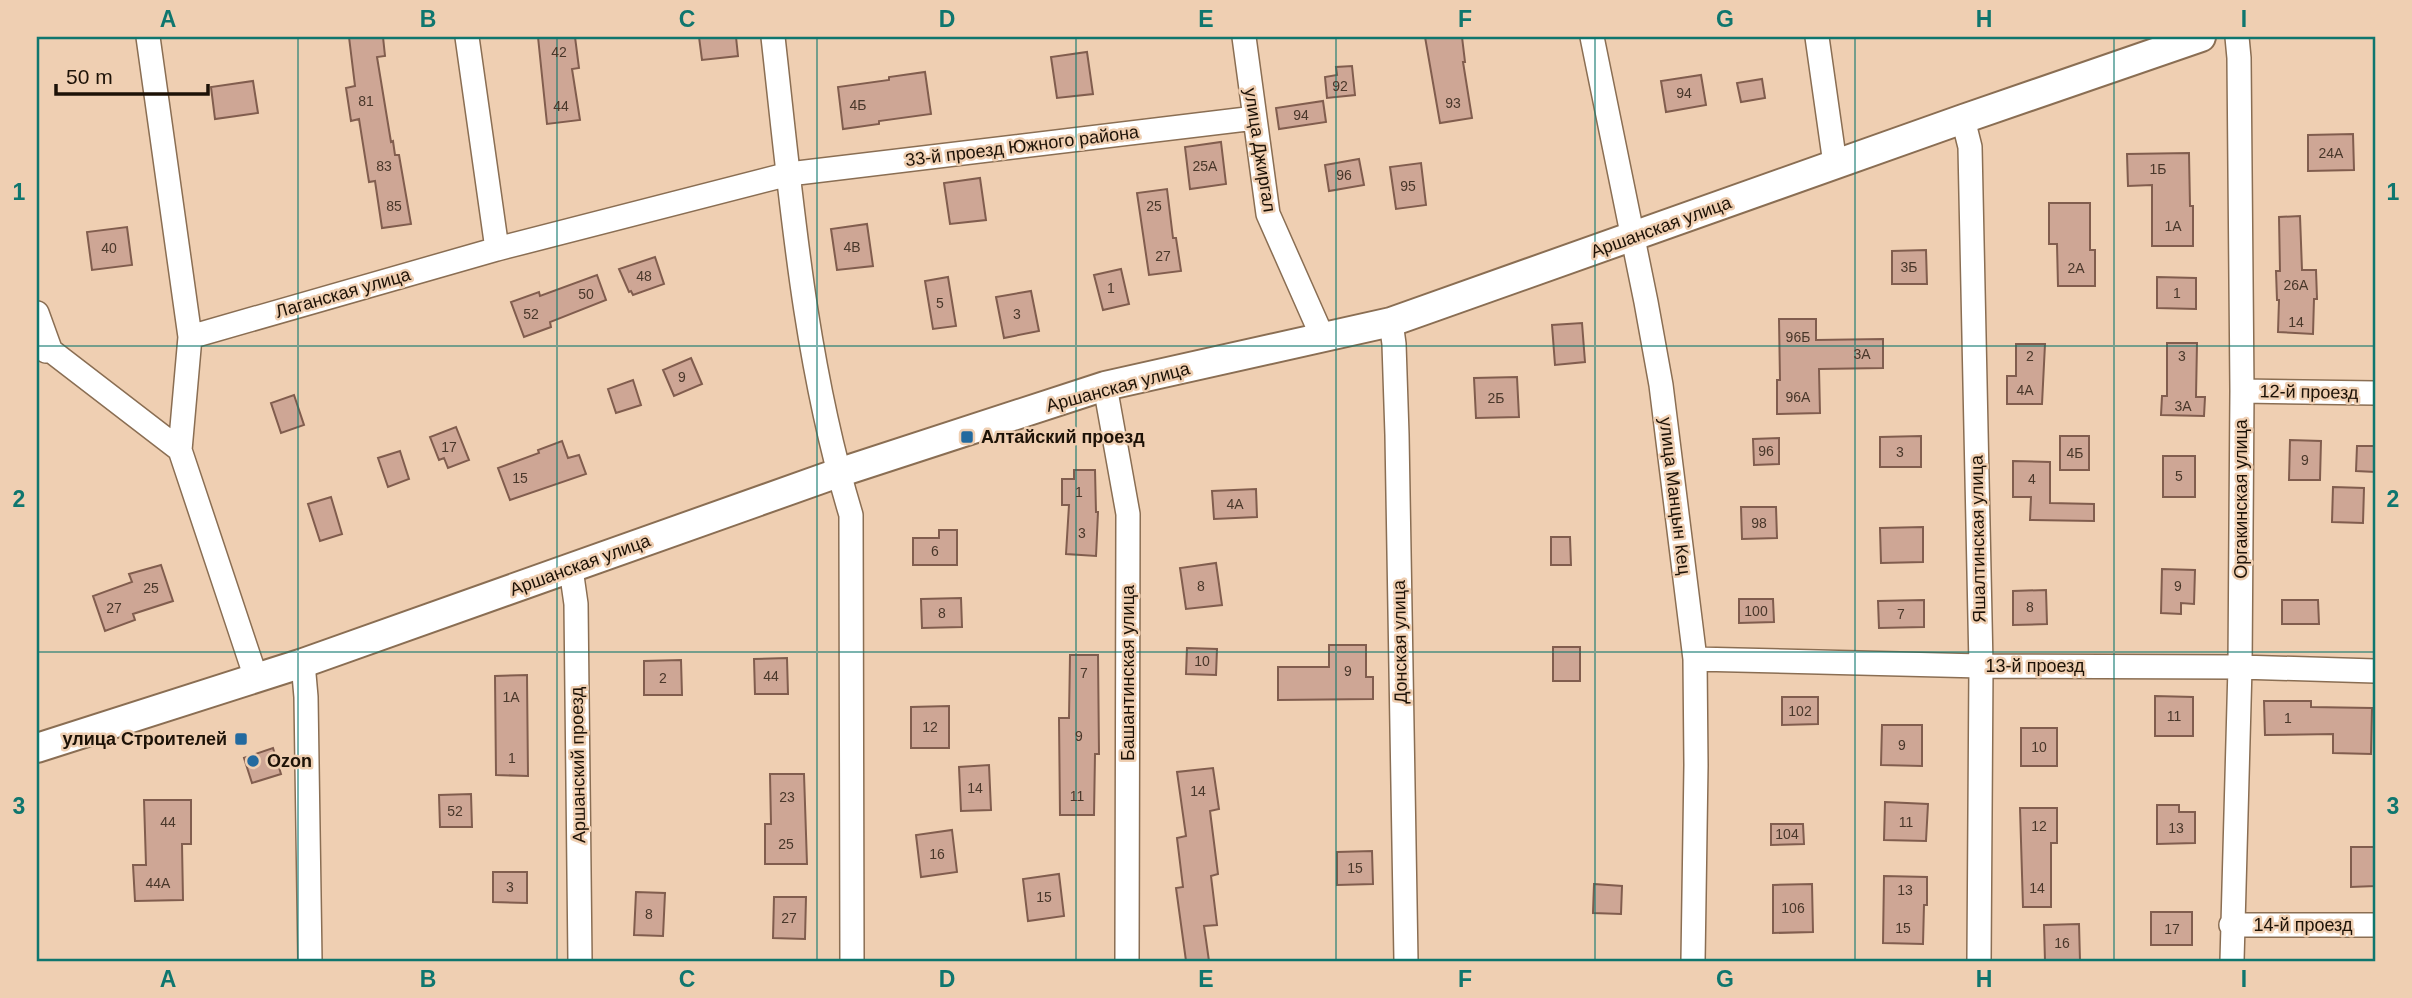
<svg xmlns="http://www.w3.org/2000/svg" width="2412" height="998" viewBox="0 0 2412 998" font-family="Helvetica,sans-serif">
<style>
.building{fill:#cea695;stroke:#815d4e;stroke-width:2}
.lines{fill:none;stroke-linecap:round;stroke-linejoin:round}
.minor-casing{stroke:#8a6e53;stroke-width:26}
.tertiary-casing{stroke:#8a6e53;stroke-width:32}
.minor{stroke:#fff;stroke-width:23}
.tertiary{stroke:#fff;stroke-width:28}
.grid{fill:none;stroke:#0f766e;stroke-width:2;stroke-opacity:0.55}
.poi-dot{fill:#236a9f;stroke:#efcfb2;stroke-width:2.5}
.labels{text-anchor:middle;dominant-baseline:central;stroke-width:5;stroke-linejoin:round;paint-order:stroke}
.number-label{font-size:14px;fill:#49372a}
.street-label{font-size:18px;fill:#1d1207;stroke:#efcfb2}
.poi-label{font-size:18px;font-weight:bold;fill:#1d1207;stroke:#efcfb2;text-anchor:start}
.neatline{fill:none;stroke:#0f766e;stroke-width:2.5}
.grid-label{font-size:23px;text-anchor:middle;font-weight:bold;fill:#0f766e}
</style>
<rect width="100%" height="100%" fill="#efcfb2"/>
<path class="building" d="M349,37H383L385,56L377,57L391,142L393,141L395,155H399L411,224L382,228L375,181L369,182L359,119L351,121L346,88L355,86Z
M538,37H575L579,68L572,69L580,120L547,124Z
M699,37H736L738,56L702,60Z
M1425,37H1462L1465,62H1463L1472,118L1440,123Z
M1087,52L1093,94L1057,98L1051,57Z
M1352,66L1355,95L1327,98L1325,77L1337,75L1336,67Z
M925,72L931,114L879,121V124L843,129L838,87L889,80V77Z
M1701,75L1706,105L1666,112L1661,81Z
M1762,79L1765,98L1741,102L1737,83Z
M253,81L258,113L215,119L211,87Z
M1323,101L1326,122L1279,129L1276,108Z
M2353,134L2354,170L2308,171V135Z
M1221,142L1226,184L1190,189L1185,147Z
M2189,153L2190,206H2193V246H2152V185L2128,186L2127,154Z
M1359,159L1364,185L1329,191L1325,165Z
M1421,163L1426,205L1396,209L1390,167Z
M980,178L986,220L950,224L944,183Z
M1167,189L1173,238H1176L1181,271L1149,275L1137,193Z
M2049,203H2090V250H2095V286H2058L2057,244H2049Z
M2300,216L2302,270H2316L2317,299H2314L2313,334L2278,332L2279,300H2277L2276,271H2280L2279,217Z
M867,224L873,266L837,270L831,229Z
M127,227L132,265L92,270L87,232Z
M1926,250L1927,284H1892V251Z
M655,257L664,284L633,295L631,291L629,292L619,269Z
M1121,269L1129,304L1103,310L1094,275Z
M597,275L606,300L550,322L551,327L524,337L511,302L539,292L540,296Z
M948,277L956,326L933,329L925,281Z
M2157,277L2196,278V309L2157,308Z
M1031,291L1039,331L1004,338L996,297Z
M1779,319H1816V340L1883,339V368L1819,369L1820,413L1777,414V380H1780Z
M1582,323L1585,362L1555,365L1552,325Z
M2167,343H2197L2196,397H2205L2204,416L2161,415L2162,396H2167Z
M2016,344H2045L2042,404H2007V376H2016Z
M691,358L702,384L674,396L663,370Z
M1517,377L1519,417L1476,418L1474,378Z
M633,380L641,405L616,413L608,389Z
M294,395L304,425L281,433L271,403Z
M456,427L469,460L448,468L444,458L439,460L430,437Z
M1921,436V467H1880V437Z
M2060,436H2089V470H2060Z
M1779,438V464L1754,465L1753,439Z
M2290,440L2321,441L2320,480H2289Z
M562,441L568,458L579,455L586,474L510,500L498,468L539,453L538,450Z
M2357,446H2375V472L2356,471Z
M400,451L409,479L388,487L378,458Z
M2163,456H2195V497H2163Z
M2013,461L2050,462V503L2094,504V521L2030,520L2031,497H2013Z
M1074,470H1095L1096,512H1098L1096,556L1066,554L1069,505H1062V479H1074Z
M2333,487L2364,488L2363,523L2332,522Z
M1256,489L1257,517L1214,519L1212,491Z
M331,497L342,534L320,541L308,504Z
M1741,507H1776L1777,538L1742,539Z
M1923,527V562L1881,563L1880,528Z
M939,530H957V565H913V538H939Z
M1551,537H1570L1571,565H1551Z
M1216,563L1222,605L1186,609L1180,568Z
M161,565L173,601L133,614L135,620L105,631L93,596L132,582L129,574Z
M2162,569L2195,570L2194,604L2181,603V614L2161,613Z
M2046,590L2047,624L2013,625V591Z
M961,598L962,627L922,628L921,599Z
M1739,599H1773L1774,622L1739,623Z
M1924,600V627L1879,628L1878,601Z
M2282,600H2318L2319,624H2282Z
M1329,645H1366V677H1373V699L1278,700V667H1329Z
M1553,647H1580V681H1553Z
M1187,648L1217,649L1216,675L1186,674Z
M1070,655H1098L1099,754H1095L1094,815H1060L1059,718H1069Z
M787,658L788,694H755L754,659Z
M681,660L682,695H644V661Z
M527,675L528,776L496,775L495,676Z
M2155,696L2193,697V736H2155Z
M1782,697H1818V724L1782,725Z
M2264,701H2311V707L2372,708L2371,754L2333,753V734L2265,735Z
M949,706V748H911V707Z
M1882,725H1922V766L1881,765Z
M2021,728H2057V766H2021Z
M273,748L281,774L252,783L244,758Z
M989,765L991,810L961,811L959,767Z
M1213,768L1219,809L1210,811L1218,874L1211,876L1217,925L1204,926L1209,961H1186L1176,888L1183,887L1177,838L1186,836L1177,772Z
M770,774H804L807,864H765V824H771Z
M471,794L472,827H440L439,795Z
M144,800H191V844H182L183,900L135,901L133,865H146Z
M1885,802L1928,804L1926,841L1884,840Z
M2157,805H2179V812H2195V843L2157,844Z
M2020,808H2057V843H2051V907H2023Z
M1771,824H1803L1804,844L1771,845Z
M952,830L957,872L921,877L916,835Z
M2351,847H2375V886L2351,887Z
M1372,851L1373,884L1337,885V852Z
M493,872H527V903L493,902Z
M1059,874L1064,916L1028,921L1023,879Z
M1884,876L1927,877V905H1924L1923,944L1883,943Z
M1594,884L1622,886L1621,914L1593,913Z
M1812,884L1813,932L1773,933V885Z
M636,892L665,893L663,936L634,935Z
M774,897H806L805,939L773,938Z
M2151,912H2192V945H2151Z
M2079,924L2080,961H2045L2044,925Z"/>
<g class="lines">
<defs>
<path id="minor" d="M148,37L190,337L180,450L256,678
M467,37L497,249
M773,37C791,197 804,360 851,515L852,961
M1244,37L1268,214L1322,336
M1592,37L1646,302L1661,385L1695,659L1696,765L1693,961
M1817,37L1835,164
M1963,119L1970,147L1981,666L1979,961
M37,313L50,349L46,351
M1391,322L1394,344L1397,435L1406,961
M190,337L497,249L789,174L1255,118
M37,340L180,450
M1105,386L1128,514L1127,961
M2242,391L2375,393
M571,569L576,604L580,961
M1695,659L1981,666L2240,667L2375,671
M303,663L306,697L310,961
M2231,925H2375
M2232,961L2240,667L2242,391L2239,58L2237,37"/>
<path id="tertiary" d="M37,748L303,663L838,473L1105,386L1391,322L1963,119L2201,37"/>
</defs>
<use href="#minor" class="minor-casing"/>
<use href="#tertiary" class="tertiary-casing"/>
<use href="#minor" class="minor"/>
<use href="#tertiary" class="tertiary"/>
</g>
<path class="grid" d="M298,37V961M557,37V961M817,37V961M1076,37V961M1336,37V961M1595,37V961M1855,37V961M2114,37V961M37,346H2375M37,652H2375"/>
<g class="poi-dot">
<rect x="960" y="430" width="14" height="14" rx="3.5"/>
<rect x="234" y="732" width="14" height="14" rx="3.5"/>
<circle cx="253" cy="761" r="7"/>
</g>
<g class="labels">
<g class="number-label">
<text x="559" y="52">42</text>
<text x="1340" y="86">92</text>
<text x="1684" y="93">94</text>
<text x="366" y="101">81</text>
<text x="1453" y="103">93</text>
<text x="858" y="105">4Б</text>
<text x="561" y="106">44</text>
<text x="1301" y="115">94</text>
<text x="2331" y="153">24А</text>
<text x="384" y="166">83</text>
<text x="1205" y="166">25А</text>
<text x="2158" y="169">1Б</text>
<text x="1344" y="175">96</text>
<text x="1408" y="186">95</text>
<text x="394" y="206">85</text>
<text x="1154" y="206">25</text>
<text x="2173" y="226">1А</text>
<text x="852" y="247">4В</text>
<text x="109" y="248">40</text>
<text x="1163" y="256">27</text>
<text x="1909" y="267">3Б</text>
<text x="2076" y="268">2А</text>
<text x="644" y="276">48</text>
<text x="2296" y="285">26А</text>
<text x="1111" y="288">1</text>
<text x="2177" y="293">1</text>
<text x="586" y="294">50</text>
<text x="940" y="303">5</text>
<text x="531" y="314">52</text>
<text x="1017" y="314">3</text>
<text x="2296" y="322">14</text>
<text x="1798" y="337">96Б</text>
<text x="1862" y="354">3А</text>
<text x="2030" y="356">2</text>
<text x="2182" y="356">3</text>
<text x="682" y="377">9</text>
<text x="2025" y="390">4А</text>
<text x="1798" y="397">96А</text>
<text x="1496" y="398">2Б</text>
<text x="2183" y="406">3А</text>
<text x="449" y="447">17</text>
<text x="1766" y="451">96</text>
<text x="1900" y="452">3</text>
<text x="2075" y="453">4Б</text>
<text x="2305" y="460">9</text>
<text x="2179" y="476">5</text>
<text x="520" y="478">15</text>
<text x="2032" y="479">4</text>
<text x="1079" y="492">1</text>
<text x="1235" y="504">4А</text>
<text x="1759" y="523">98</text>
<text x="1082" y="533">3</text>
<text x="935" y="551">6</text>
<text x="1201" y="586">8</text>
<text x="2178" y="586">9</text>
<text x="151" y="588">25</text>
<text x="2030" y="607">8</text>
<text x="114" y="608">27</text>
<text x="1756" y="611">100</text>
<text x="942" y="613">8</text>
<text x="1901" y="614">7</text>
<text x="1202" y="661">10</text>
<text x="1348" y="671">9</text>
<text x="1084" y="673">7</text>
<text x="771" y="676">44</text>
<text x="663" y="678">2</text>
<text x="511" y="697">1А</text>
<text x="1800" y="711">102</text>
<text x="2174" y="716">11</text>
<text x="2288" y="718">1</text>
<text x="930" y="727">12</text>
<text x="1079" y="736">9</text>
<text x="1902" y="745">9</text>
<text x="2039" y="747">10</text>
<text x="512" y="758">1</text>
<text x="975" y="788">14</text>
<text x="1198" y="791">14</text>
<text x="1077" y="796">11</text>
<text x="787" y="797">23</text>
<text x="455" y="811">52</text>
<text x="168" y="822">44</text>
<text x="1906" y="822">11</text>
<text x="2039" y="826">12</text>
<text x="2176" y="828">13</text>
<text x="1787" y="834">104</text>
<text x="786" y="844">25</text>
<text x="937" y="854">16</text>
<text x="1355" y="868">15</text>
<text x="158" y="883">44А</text>
<text x="510" y="887">3</text>
<text x="2037" y="888">14</text>
<text x="1905" y="890">13</text>
<text x="1044" y="897">15</text>
<text x="1793" y="908">106</text>
<text x="649" y="914">8</text>
<text x="789" y="918">27</text>
<text x="1903" y="928">15</text>
<text x="2172" y="929">17</text>
<text x="2062" y="943">16</text>
</g>
<g class="street-label">
<text transform="translate(1022 146) rotate(-7)">33-й проезд Южного района</text>
<text transform="translate(1260 150) rotate(81)">улица Джиргал</text>
<text transform="translate(1661 227) rotate(-20)">Аршанская улица</text>
<text transform="translate(343 293) rotate(-16)">Лаганская улица</text>
<text transform="translate(1118 387) rotate(-15)">Аршанская улица</text>
<text transform="translate(2309 392) rotate(1)">12-й проезд</text>
<text transform="translate(1675 496) rotate(83)">улица Манцын Кец</text>
<text transform="translate(2241 499) rotate(-90)">Оргакинская улица</text>
<text transform="translate(1978 539) rotate(-91)">Яшалтинская улица</text>
<text transform="translate(580 565) rotate(-20)">Аршанская улица</text>
<text transform="translate(1400 642) rotate(-91)">Донская улица</text>
<text x="2035" y="666">13-й проезд</text>
<text transform="translate(1128 673) rotate(-90)">Башантинская улица</text>
<text transform="translate(578 765) rotate(-91)">Аршанский проезд</text>
<text x="2303" y="925">14-й проезд</text>
</g>
<g class="poi-label">
<text x="981" y="437">Алтайский проезд</text>
<text x="227" y="739" text-anchor="end">улица Строителей</text>
<text x="267" y="761">Ozon</text>
</g>
</g>
<rect width="2412" height="998" fill="none" stroke="#efcfb2" stroke-width="77"/>
<path d="M56 84v10h152v-10" fill="none" stroke="#1d1207" stroke-width="3.5"/>
<text x="66" y="84" font-size="21" fill="#1d1207" stroke="#efcfb2" stroke-width="5" paint-order="stroke">50 m</text>
<rect x="38" y="38" width="2336" height="922" class="neatline"/>
<g class="grid-label">
<text x="168" y="27">A</text>
<text x="428" y="27">B</text>
<text x="687" y="27">C</text>
<text x="947" y="27">D</text>
<text x="1206" y="27">E</text>
<text x="1465" y="27">F</text>
<text x="1725" y="27">G</text>
<text x="1984" y="27">H</text>
<text x="2244" y="27">I</text>
<text x="19" y="200">1</text>
<text x="2393" y="200">1</text>
<text x="19" y="507">2</text>
<text x="2393" y="507">2</text>
<text x="19" y="814">3</text>
<text x="2393" y="814">3</text>
<text x="168" y="987">A</text>
<text x="428" y="987">B</text>
<text x="687" y="987">C</text>
<text x="947" y="987">D</text>
<text x="1206" y="987">E</text>
<text x="1465" y="987">F</text>
<text x="1725" y="987">G</text>
<text x="1984" y="987">H</text>
<text x="2244" y="987">I</text>
</g>
</svg>
